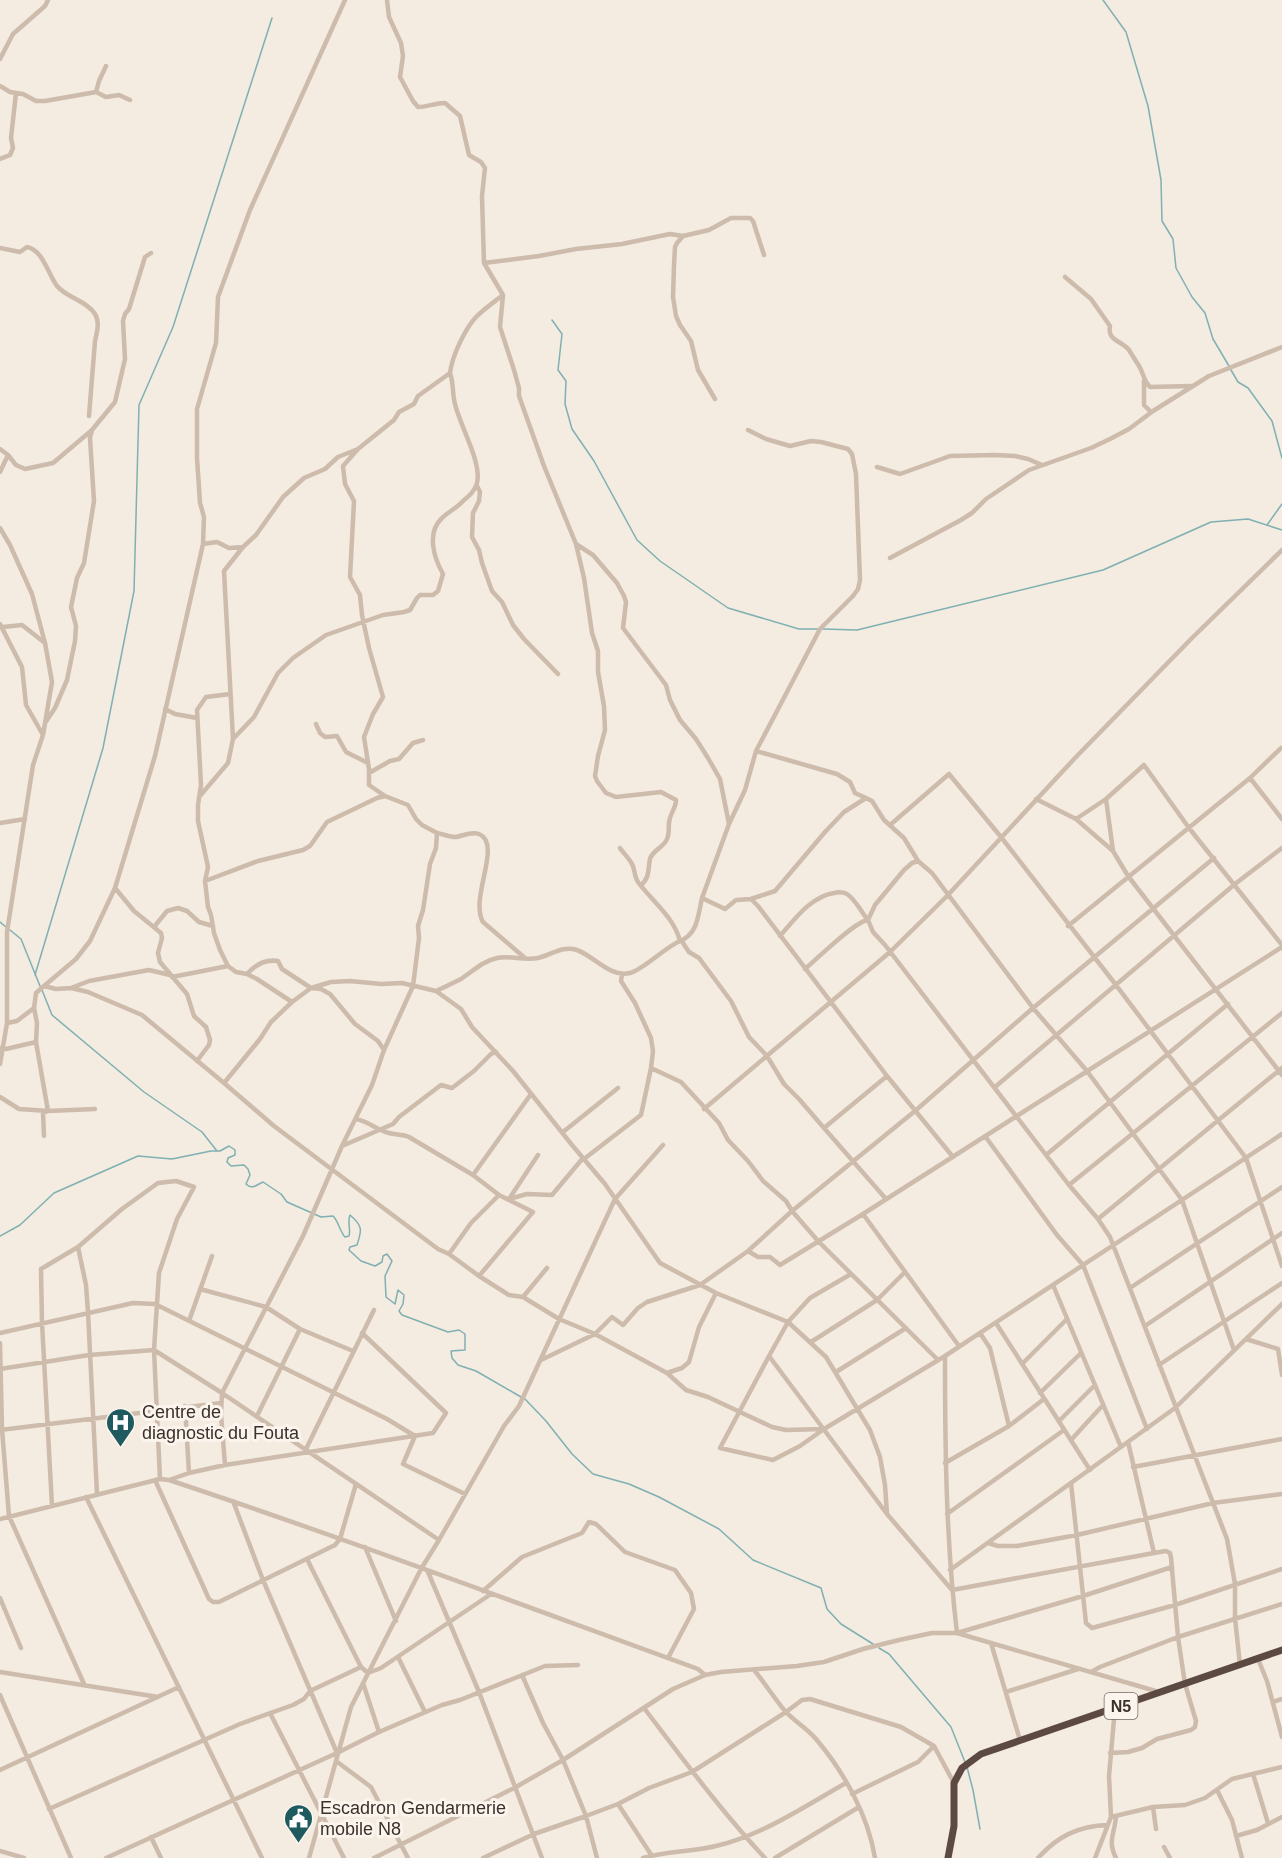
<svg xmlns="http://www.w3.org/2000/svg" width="1282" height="1858" viewBox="0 0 1282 1858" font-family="Arial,sans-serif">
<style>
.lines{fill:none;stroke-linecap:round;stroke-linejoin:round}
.stream{stroke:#7fb0b2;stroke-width:1.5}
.minor{stroke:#cdbbac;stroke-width:4.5}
.highway{stroke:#5c4a42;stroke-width:7}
.labels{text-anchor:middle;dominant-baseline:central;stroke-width:6;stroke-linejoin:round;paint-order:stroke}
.shield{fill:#fbf5ee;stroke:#756b66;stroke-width:1.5}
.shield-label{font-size:16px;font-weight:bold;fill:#3b302b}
.poi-label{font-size:18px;fill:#3b302b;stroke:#fbf5ee;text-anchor:start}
</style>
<rect width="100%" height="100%" fill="#f4ebe1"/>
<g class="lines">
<path class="stream" d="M1103,0L1126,32L1148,106L1161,180L1162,221L1173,239L1176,268L1192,297L1205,313L1213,339L1229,366
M552,320L562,334L558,370L566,381L565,404L572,429L594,461L637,540L660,561L728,608L799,629H818
M1231,370L1238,382L1248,388L1272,421L1282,458
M1267,525L1282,504
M823,629L857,630L1103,570L1211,522L1248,519L1282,530
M0,922L6,927
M10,930L21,939L40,986
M35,975L103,748L134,591L139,405L173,327L272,18
M42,990L52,1015L144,1092L202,1132L217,1151
M0,1236L20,1225L54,1193L138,1156L172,1159L211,1151H220L229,1146L235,1150V1155L228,1158L227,1162L231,1166L244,1165L248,1169L250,1175L246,1184C252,1190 256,1185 263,1182L281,1194L287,1202L321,1217L333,1216C339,1222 339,1230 345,1237L349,1236C351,1228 347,1222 350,1215C363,1226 362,1230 357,1245L350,1247L349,1250L361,1261L375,1266L382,1262L383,1256L387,1254L392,1261L385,1276L386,1297L395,1304L398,1290L404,1295L403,1304L399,1311L402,1315L448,1332L459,1330L465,1334V1350L451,1351L452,1358L458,1365L476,1371L521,1397
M525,1399L546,1421L572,1454L593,1474L629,1484L659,1497L719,1529L753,1560L821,1588L827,1609L841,1624L873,1644
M879,1648L889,1654L951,1727L965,1762
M967,1767L973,1790L980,1829"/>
<path class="minor" d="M387,0L389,17L401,43L403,56L400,77L413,101L418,107C427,107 435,103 445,103L460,116L469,155L481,162L485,168L482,196L484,263L503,295L500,327L514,370L519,388V396L544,466L576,544L593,555L617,583L624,596L626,602L623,628L666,685L670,700L680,720L696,739L708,758L720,779L729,824
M0,59L13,34L45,6L48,0
M0,86L10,92L23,94L36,101H45L96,92L106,97L119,95L130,100
M96,92L99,81L106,66
M0,159L10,155L13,148L11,138L16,93
M683,236L677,243L675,247L674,265L673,297L676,316L680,325L691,341L698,370L715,399
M0,248L20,252L27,247C43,250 48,274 57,286C67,298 87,301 95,314C100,322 97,332 95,341L89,416
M484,263L539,256L576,249L622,244L670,234L683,236L709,230L731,218H750L753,221L764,255
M1065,277L1091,299L1110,326C1107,341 1121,340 1129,350C1132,355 1136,361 1139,366C1144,374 1143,380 1150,387L1191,386
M1144,381V405L1151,412
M0,449L8,455L16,465L25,469L53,463L92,430L115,402L125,359L123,321L125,314L129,309L145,257L151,253
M877,467L900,474L950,456L995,455L1015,456L1028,459L1042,465
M0,472L8,455
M477,486L480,492L479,501L473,513L472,537L479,550L482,563L492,591L502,602L513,625L524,639L558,674
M0,528L10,545L32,594L45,643L52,682L43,735L33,765L7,932V1023L0,1064
M203,544L217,542L229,548L243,547L256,535L283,497L304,478L325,469L338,457L358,449L394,420L399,412L414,404L418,396L450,373C452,356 465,329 476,317C484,309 494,302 503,295
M576,544L584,578L592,633L598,651V672L604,706L605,730L598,756L595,776L597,781L606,793L616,797L661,792L676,800C676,807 672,811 670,818C667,826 671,833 666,841C662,848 652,851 650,859C648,868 650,878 641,885
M890,558L961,520L972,513L986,499L1029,470L1091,448L1110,439L1129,429L1153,411L1209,376L1282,347
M0,624L22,667L26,705L43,735
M3,627L22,625L45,643
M230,694L206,697L197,710L201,785L198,805V821L208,867L205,881L208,907L211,915L214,933L220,950L228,966L236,972L247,974L257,979L292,1002
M165,709L175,714L197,718
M45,723L55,708L67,680L75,641L76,626L71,607L77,578L84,563L94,501L90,438L92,430
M316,724L320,733L325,737L337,736L346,752L368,763
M233,739L254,717L278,673L293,658L326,635L383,615L404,612L410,610L417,598L420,595H433L438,591L443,574C434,558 426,533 442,518C448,512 457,508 463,501C469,496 475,491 477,483C482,462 460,426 455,404C452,393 454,384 450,373
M756,751L837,774L850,782L855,793L866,798
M369,773L390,761L399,759L413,743L423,740
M1250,778L1282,819
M199,797L228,763L233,739L224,571L243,547
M1036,799L1076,819L1113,851
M1106,799L1113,851L1128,876L1282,1075
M1076,819L1106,799L1144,765L1189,828L1282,945
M0,823L25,819
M890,825L949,774L1001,837L1116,985L1246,1158L1282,1266
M437,833C443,834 449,837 456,837C463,836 471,831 479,834C503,844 469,898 483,922L525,958
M620,848C623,853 629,858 632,864C635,869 634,876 638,882C652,901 674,917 680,941C698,934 698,915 702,898L725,909L736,900L751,899
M918,861L912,863L904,870L875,905L868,920L873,932L885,945L1069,1185L1098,1219L1110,1237L1227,1539L1235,1584V1618L1240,1665
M205,881L258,861L303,850L310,846L327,822L377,798L385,796
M115,888L134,911L161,933L162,938L158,953L160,962L187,994L194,1016L206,1027L210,1040L209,1045L197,1061
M702,898L729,824L745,790L756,751L820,629L853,596L858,589L860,580L856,474L852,454L848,449L821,442L811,441L790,446L766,439L748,430
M1068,926L1250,778L1281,748
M154,927L167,911L178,908L187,911L199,922L213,926
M780,936C795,919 810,897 834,893C838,892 843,892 847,894C856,900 861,912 868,920C855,921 817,959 805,969
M681,940L689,952L699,958L731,1001L749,1037L767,1056L784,1084L799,1099L824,1128
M247,974C255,965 265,959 278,961L282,969L311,988L321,989L330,994L355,1024L378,1041L384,1050
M172,977L228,966
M44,986L76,959L90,941L115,888L155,756L203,544L204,517L200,503L197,458V409L216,343L218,297L250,210L345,0
M71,988L89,981L149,970L170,975
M436,991C445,987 453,983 461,979C473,971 483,961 497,958C510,955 524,961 538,958C552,955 562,945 577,950C594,956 610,978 630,973C643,970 664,948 680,941
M34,1008L37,1023L36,1042L48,1111L43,1113L44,1136
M7,1023L17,1021L34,1008L36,993L44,986L56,989L71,988L88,992L142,1015L224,1083
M1,1048L6,1049L36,1042
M651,1068L681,1082L719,1123L728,1140L748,1161L763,1181L786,1201L792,1211L748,1251
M995,1087L1235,884L1282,848
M0,1097L19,1109L48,1111L95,1109
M704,1109L890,952L947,896L1075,758L1192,638L1282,550
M356,1119C368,1121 377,1130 389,1133C396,1135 402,1134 409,1137L473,1175L499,1195L533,1212L479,1276
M563,1132L618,1088
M985,1136L1057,1235L1083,1265L1147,1429
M342,1146L393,1124L399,1117L437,1088L441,1085L452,1088L474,1071L491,1054L496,1052
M1046,1155L1228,1004
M953,1157L887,1076L758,906L751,899L775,891L825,832L844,812L866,798L872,801L884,820L904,838L918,861L932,873L1033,1008L1087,1071L1182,1200L1234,1350
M584,1159L641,1115L651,1068L653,1051L651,1038L635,1003L621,981L622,974
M473,1175L531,1094
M1069,1185L1282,1013
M509,1199L527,1194L552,1195L583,1158
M509,1199L538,1155
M886,1199L824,1128L887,1076
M863,1214L1282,947
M1098,1219L1282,1068
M78,1247L86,1285L88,1312L97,1494
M449,1254L471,1223L499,1195
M851,1274L810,1298L788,1322L769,1356L887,1514
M1053,1285L1121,1447
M1130,1288L1282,1187
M200,1289L266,1307L300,1329L353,1351
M523,1297L547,1268
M189,1321L212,1256
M996,1323L1090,1470
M1145,1326L1282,1233
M0,1333L133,1303L155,1304L387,1419L415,1436L403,1464L465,1494
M980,1333L990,1348L1009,1426
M1246,1339L1278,1349L1282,1375
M811,1342L877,1300L905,1272
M0,1343L2,1429L9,1516L84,1684
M769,1356L720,1448L773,1460L800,1446L824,1429L945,1356L1282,1134
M945,1356C945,1449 946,1541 957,1633L1083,1596L1172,1567
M541,1360L595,1334L612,1317L623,1325L638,1308L647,1302L700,1285L748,1251L758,1257H770L780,1265L863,1214L959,1346
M938,1360L818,1241L792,1211L915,1111L1033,1008L1214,858
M1022,1364L1067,1319
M1159,1365L1282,1283
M0,1369L89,1355L154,1350L222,1393L439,1540
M836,1372L906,1328
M667,1373L682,1368L689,1362L699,1327L716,1293
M1040,1393L1081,1353
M185,1406L189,1473
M257,1416L300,1329
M1059,1421L1095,1385
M824,1429L786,1430L772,1427L708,1397L686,1390L667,1373L595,1334L559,1319L523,1297L509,1295L479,1276L449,1254L438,1249L274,1126L224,1083L260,1039L271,1022L292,1002L311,988L331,982L350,981L381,984L402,983L436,991L461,1009L472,1027L513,1071L572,1145L605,1184L660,1263L716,1293L788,1322L826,1357L870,1430L880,1457L885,1485L887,1514L952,1590L1154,1553
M0,1430L221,1403
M1071,1440L1103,1405
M306,1449L374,1310
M945,1463L1009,1426L1044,1399
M225,1465L221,1415L222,1393L303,1236L342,1146L372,1085L384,1050L413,986L419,938L418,926L423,910L430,864L436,848L437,833L422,825L416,819L408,805L385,796L369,785V769L364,737L373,714L383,697L369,648L362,615L360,595L350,577L354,501L345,484L343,466L358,449
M1133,1467L1282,1439
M155,1480L209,1599L213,1602H219L335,1545L340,1539L356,1484
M169,1480L189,1473L225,1465L433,1433L446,1413L362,1333
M1071,1483L1086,1623L1092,1628L1175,1605L1282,1569
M86,1497L262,1858
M233,1501L263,1580L337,1753
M52,1506L42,1323L41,1269L78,1247L122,1209L158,1183L176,1181L194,1187L177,1219L159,1273L154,1350L160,1479
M947,1514L1064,1430
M0,1519L160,1479L169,1480C347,1539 522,1605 698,1669L705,1675
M988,1543L998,1546H1017L1077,1535L1213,1503L1282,1494
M365,1547L396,1621
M307,1559L361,1667L368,1673L381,1668L491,1594
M950,1570L1175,1408L1282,1304
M428,1572L479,1692L542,1858
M483,1591L522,1557L582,1533L589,1522L596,1524L625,1552L675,1570L691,1593L694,1609L668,1658
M0,1598L21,1648
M991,1643L1020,1740
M398,1657L425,1712
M1258,1659L1267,1681L1282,1737
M754,1670C765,1683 774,1698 785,1711C794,1721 807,1728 816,1739C844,1772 868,1815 875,1858
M0,1672L158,1697
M1091,1672L1100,1667L1178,1637L1282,1604
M522,1675L543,1723L563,1760L586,1816L597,1858
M363,1683L379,1732
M1006,1692L1078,1669
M0,1695L71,1858
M1273,1702L1282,1699
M644,1708C683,1759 721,1811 765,1858
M270,1713L344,1858
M1110,1753L1128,1752L1142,1748L1157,1739L1191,1730L1195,1727L1196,1721L1185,1684L1178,1637L1171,1558L1170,1553L1166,1551L1154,1553L1128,1442
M336,1761L371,1787L408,1858
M0,1770L179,1687
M1253,1774L1268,1823
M1217,1790L1232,1820L1242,1858
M852,1794L918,1762L934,1746
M618,1804L652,1856
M1153,1807L1156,1829
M49,1809L240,1724L293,1705L304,1699L310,1691L361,1667
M1111,1817L1153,1807L1185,1805L1205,1798L1232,1779L1282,1767
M1236,1836L1257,1830L1282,1817
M151,1837L161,1858
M1164,1847L1170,1858
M0,1851L24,1858
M106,1858L337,1753L379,1732L442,1705L460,1700L545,1666L578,1665
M309,1858L351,1707L421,1569L439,1540L504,1426L519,1406L615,1199L663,1145
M374,1858L516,1787L563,1760L673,1689L705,1675L721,1672L797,1666L824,1662L863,1649L899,1640L932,1633H957L1159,1692
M483,1858L534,1834L586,1816L618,1804L649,1788L692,1772L786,1712L802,1700L810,1699L901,1727L934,1746L954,1783
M643,1858C667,1851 692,1852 716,1846C763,1835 805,1806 846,1783
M775,1858L859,1807
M1038,1858C1058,1836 1078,1826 1108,1825
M1095,1858L1111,1817L1109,1776L1115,1708
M1116,1858C1107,1840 1115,1834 1116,1816"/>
<path class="highway" d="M948,1858L954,1826V1783L962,1768L981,1754L1282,1650"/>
</g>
<defs>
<symbol id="hospital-pin" viewBox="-11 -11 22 30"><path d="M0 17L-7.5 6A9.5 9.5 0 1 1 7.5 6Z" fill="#1f5a5e" stroke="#fbf5ee"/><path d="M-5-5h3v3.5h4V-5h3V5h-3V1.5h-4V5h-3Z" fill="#fff"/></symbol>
<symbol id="civic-pin" viewBox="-11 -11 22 30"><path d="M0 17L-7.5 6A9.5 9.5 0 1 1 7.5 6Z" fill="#1f5a5e" stroke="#fbf5ee"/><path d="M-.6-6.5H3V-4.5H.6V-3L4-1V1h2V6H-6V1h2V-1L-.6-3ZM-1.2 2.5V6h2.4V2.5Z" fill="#fff"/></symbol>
</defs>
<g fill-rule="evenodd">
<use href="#hospital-pin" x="104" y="1406" width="33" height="45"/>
<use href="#civic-pin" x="282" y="1802" width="33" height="45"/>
</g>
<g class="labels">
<rect class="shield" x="1104.5" y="1693" width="33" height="26" rx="4.5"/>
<g class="shield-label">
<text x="1121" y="1706">N5</text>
</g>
<g class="poi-label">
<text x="142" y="1412">Centre de<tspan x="142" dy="21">diagnostic du Fouta</tspan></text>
<text x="320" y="1808">Escadron Gendarmerie<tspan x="320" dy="21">mobile N8</tspan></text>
</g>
</g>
</svg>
